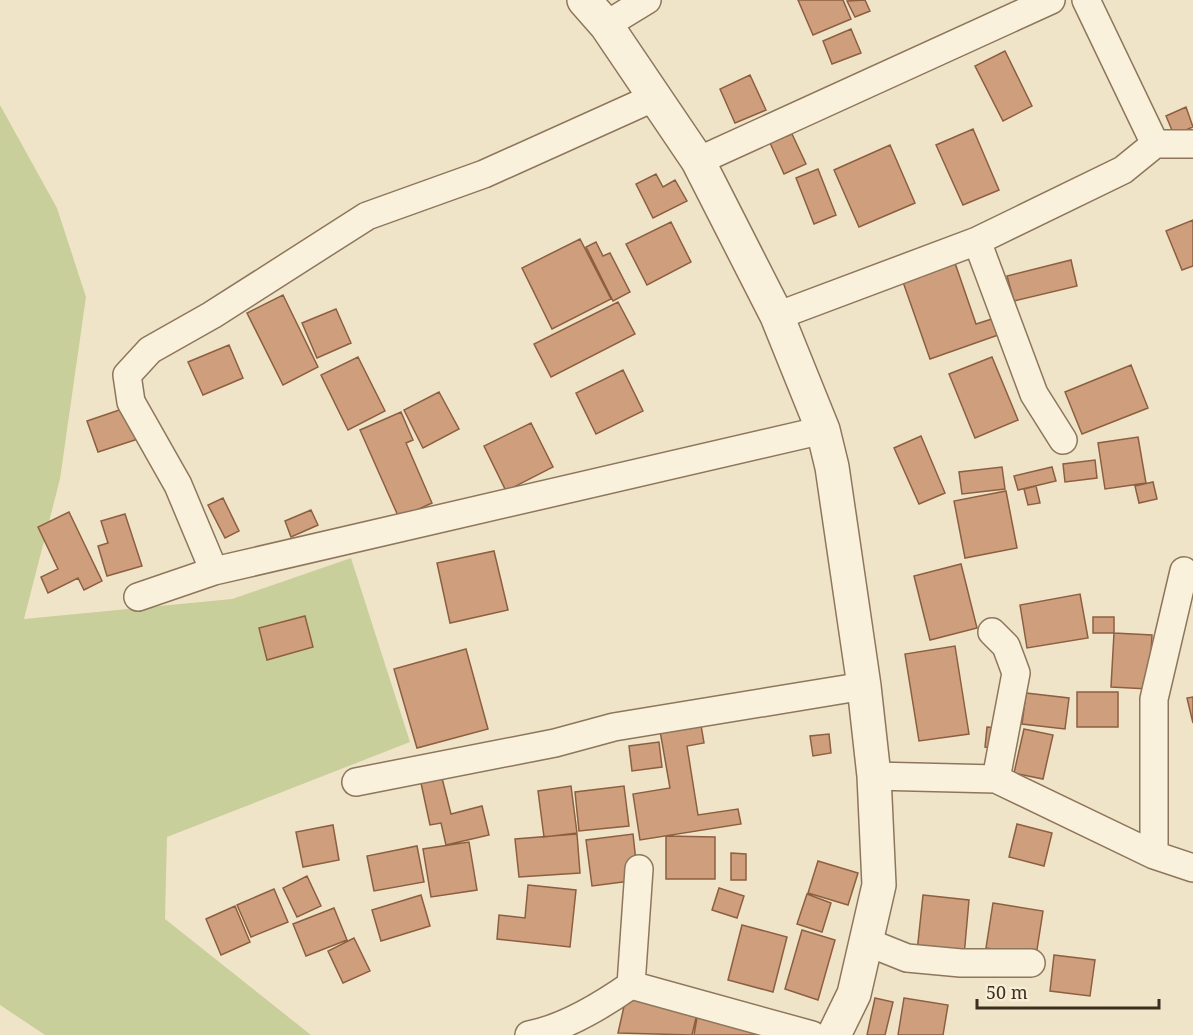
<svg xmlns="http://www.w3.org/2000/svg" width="1193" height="1035" viewBox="0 0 1193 1035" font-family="'Noto Serif',serif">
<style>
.green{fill:#c9cf9b}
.building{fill:#cf9f7d;stroke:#8d5f41;stroke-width:1.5}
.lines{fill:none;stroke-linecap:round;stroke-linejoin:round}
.minor-casing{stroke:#8d765c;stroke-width:30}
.tertiary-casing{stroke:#8d765c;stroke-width:36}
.minor{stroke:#faf1dc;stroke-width:27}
.tertiary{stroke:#faf1dc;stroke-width:33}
</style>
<rect width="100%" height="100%" fill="#f0e4c8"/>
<path class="green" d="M0,105L57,208L86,297L60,479L24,619L232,599L351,558L410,742L167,837L165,919L311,1035H45L0,1005Z"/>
<path class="building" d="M798,0H843L851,19L813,35Z
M865,0L870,11L855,17L847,1Z
M851,29L861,53L832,64L823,41Z
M1005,51L1032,106L1003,121L975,66Z
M750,75L766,110L735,123L720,89Z
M1186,107L1193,127L1174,135L1166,116Z
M973,129L999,190L963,205L936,145Z
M792,134L806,164L784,174L770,143Z
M890,145L915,203L859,227L834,170Z
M818,169L836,215L814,224L796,178Z
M656,174L663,187L675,180L687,201L653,218L636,184Z
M1193,220V266L1182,270L1166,231Z
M671,222L691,262L647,285L626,244Z
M580,239L611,299L552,329L522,268Z
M596,242L603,256L610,253L630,292L613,301L586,247Z
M1071,260L1077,286L1014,301L1007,276Z
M955,263L976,324L995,318L1001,334L930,359L903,282Z
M283,295L318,367L283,385L247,313Z
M618,302L635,334L551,377L534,344Z
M336,309L351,343L317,358L302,323Z
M229,345L243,378L203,395L188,362Z
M358,357L385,411L348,430L321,375Z
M992,357L1018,420L975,438L949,374Z
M1131,365L1148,408L1082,434L1065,392Z
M623,370L643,411L596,434L576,393Z
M439,392L459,429L423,448L404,410Z
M131,406L141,438L98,452L87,421Z
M401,412L413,440L406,443L432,503L399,518L360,430Z
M531,423L553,467L506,491L484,446Z
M921,436L945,493L919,504L894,448Z
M1138,437L1146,483L1105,489L1098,443Z
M1095,460L1097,478L1065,482L1063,464Z
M1002,467L1005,489L962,494L959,472Z
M1052,467L1056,481L1018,490L1014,476Z
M1153,482L1157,499L1139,503L1135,486Z
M1036,486L1040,503L1028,505L1024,489Z
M1006,491L1017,548L965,558L954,501Z
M223,498L239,531L225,538L208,505Z
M311,510L318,525L291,537L285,521Z
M69,512L102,581L84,590L78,578L48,593L41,577L58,569L38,527Z
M125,514L142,566L107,576L98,546L108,543L101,521Z
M494,551L508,610L450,623L437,563Z
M961,564L977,628L930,640L914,576Z
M1080,594L1088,638L1027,648L1020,605Z
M305,616L313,647L267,660L259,628Z
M1093,617H1114V633H1093Z
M1114,633L1152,635L1149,689L1111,687Z
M955,646L969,734L919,741L905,654Z
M466,649L488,729L417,748L394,669Z
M1077,692H1118V727H1077Z
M1026,693L1069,698L1065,729L1022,724Z
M1193,697V723L1187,698Z
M701,725L704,743L687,746L698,815L738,809L741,824L640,840L633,794L670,788L660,731Z
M987,727L1004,729L1001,749L985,747Z
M1024,729L1053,735L1043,779L1014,773Z
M829,734L831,753L813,756L810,736Z
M659,742L662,767L632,771L629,746Z
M442,778L451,814L482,806L489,835L446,845L441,823L430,825L421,783Z
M571,786L577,833L544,837L538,791Z
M624,786L629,826L579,831L575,792Z
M1017,824L1052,833L1044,866L1009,857Z
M333,825L339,860L303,867L296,832Z
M577,834L580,873L519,877L515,839Z
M633,834L638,880L592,886L586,840Z
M666,836L715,837V879H666Z
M469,842L477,890L431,897L423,849Z
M417,846L424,882L374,891L367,856Z
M731,853L746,854V880H731Z
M818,861L858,873L848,905L808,893Z
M307,876L321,906L297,917L283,888Z
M528,885L576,890L570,947L497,939L499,915L525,918Z
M719,888L744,896L737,918L712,910Z
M274,889L288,922L251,937L237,905Z
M807,894L831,903L822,932L797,924Z
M421,895L430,926L381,941L372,910Z
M923,895L969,900L964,956L917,952Z
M993,903L1043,911L1036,956L986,948Z
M235,906L250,942L221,955L206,919Z
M334,908L347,940L306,956L293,924Z
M742,925L787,937L773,992L728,980Z
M802,930L835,940L818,1000L785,989Z
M354,938L370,971L343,983L328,951Z
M1054,955L1095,960L1090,996L1050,991Z
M627,993L698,1009L692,1035L618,1033Z
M875,998L893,1002L885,1035H867Z
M904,998L948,1005L943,1035H898Z
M698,1012L766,1035H694Z"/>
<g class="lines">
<defs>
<path id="minor" d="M1086,0L1155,144
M606,25L647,0
M698,161L1051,0
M977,241L1034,394L1063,440
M777,316L977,241L1123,170L1155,144H1193
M214,571L178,485L131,402L127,375L150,350L212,315L367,216L484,174L655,97
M138,597L214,571L823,430
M992,632L1006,646L1016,673L996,779
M874,776L996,779L1154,855L1193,868
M356,782L555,743L614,727L864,686
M1154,855V699L1184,571
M867,942L907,958L961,963H1031
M631,985L639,869
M529,1035C565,1028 601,1006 631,985L812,1035"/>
<path id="tertiary" d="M584,0L606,25L698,161L777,316L823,430L832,467L864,686L874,776L879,885L854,994L834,1035"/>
</defs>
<use href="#minor" class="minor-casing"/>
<use href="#tertiary" class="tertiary-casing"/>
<use href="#minor" class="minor"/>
<use href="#tertiary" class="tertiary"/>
</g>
<path d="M977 999v9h182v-9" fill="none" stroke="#3d2e20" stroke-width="3"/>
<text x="986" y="999" font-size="18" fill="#3d2e20" stroke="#f7eed8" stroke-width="4.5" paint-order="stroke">50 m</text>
</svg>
